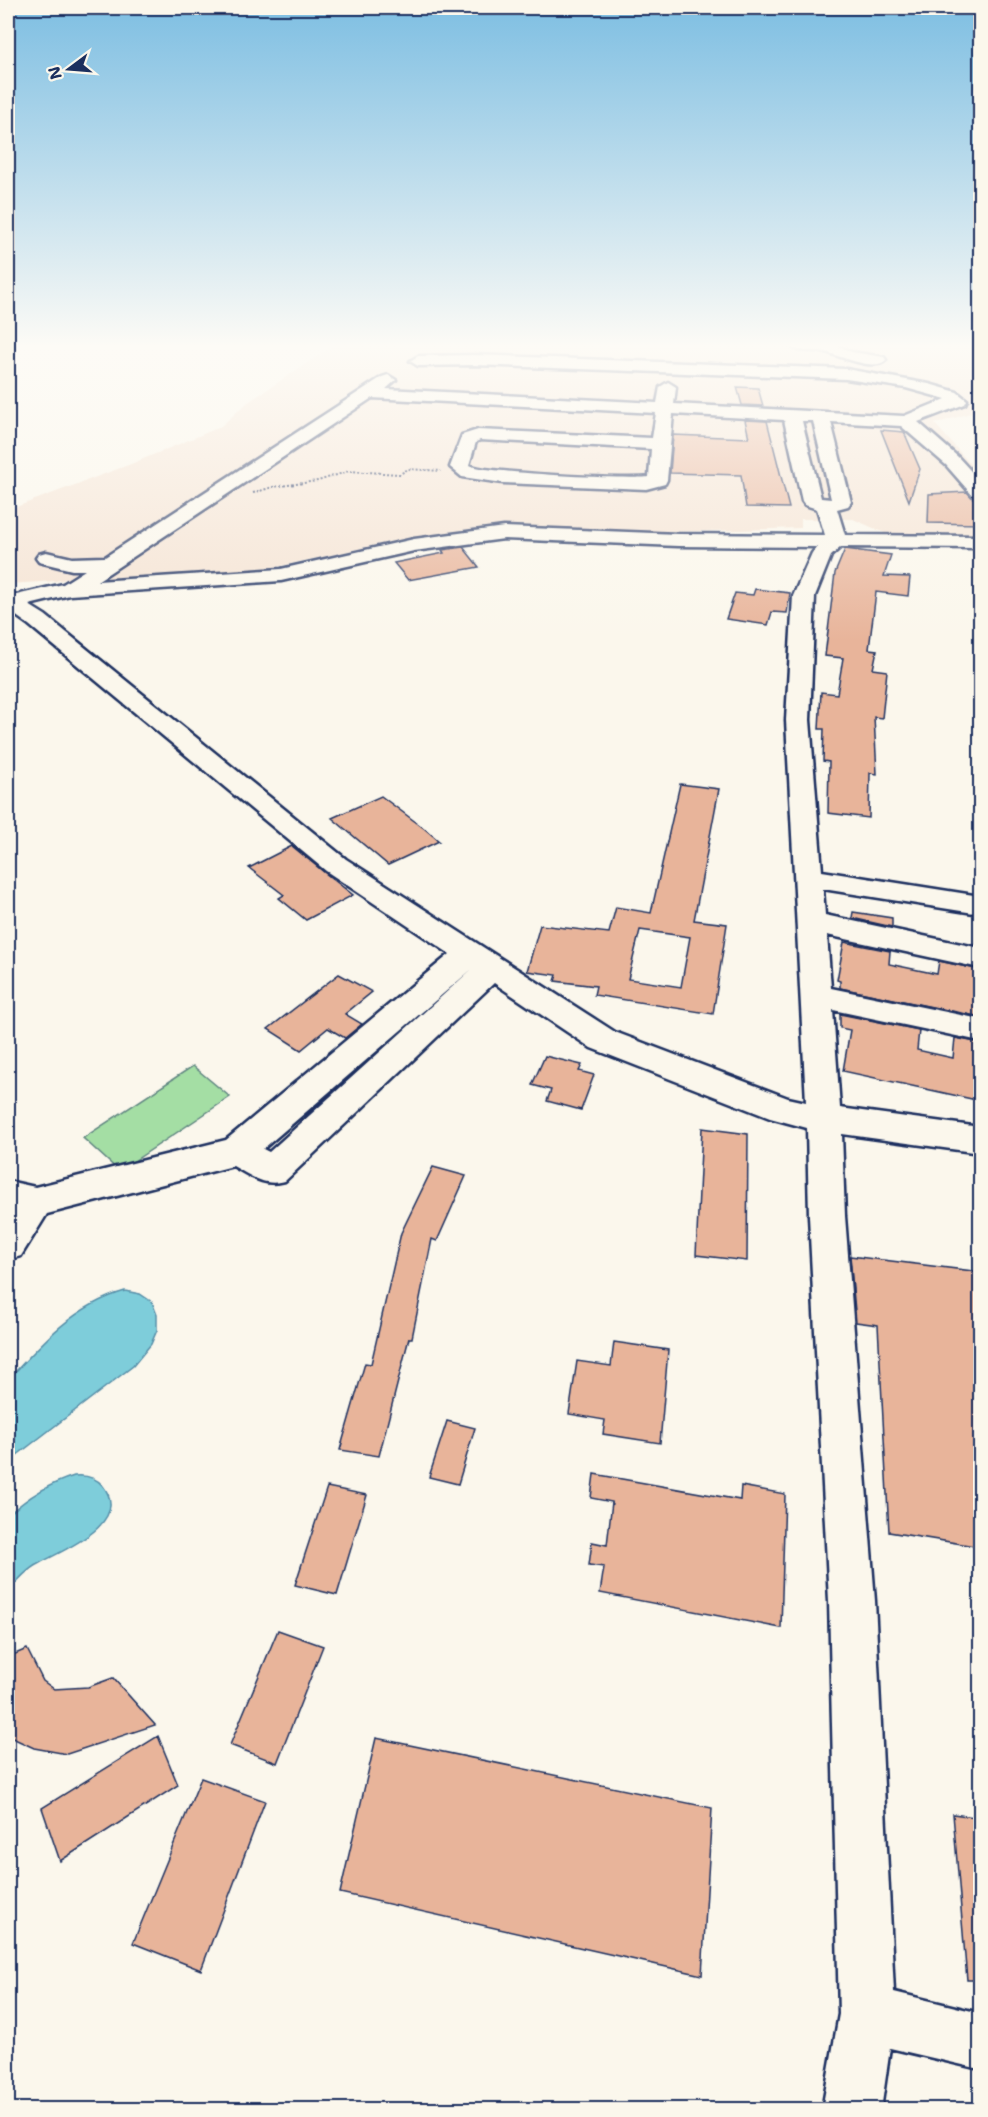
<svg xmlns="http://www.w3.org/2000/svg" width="988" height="2117" viewBox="0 0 988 2117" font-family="'Shantell Sans',sans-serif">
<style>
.built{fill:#f5e3d3}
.green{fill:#a4dea4;stroke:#608681;stroke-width:1.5}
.water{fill:#7ecdda;stroke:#568ea8;stroke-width:1.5}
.building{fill:#e8b49a;stroke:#1b2f5e;stroke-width:1.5;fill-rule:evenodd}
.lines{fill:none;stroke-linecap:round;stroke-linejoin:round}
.minor-casing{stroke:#1b2f5e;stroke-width:5}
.path{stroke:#1b2f5e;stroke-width:2;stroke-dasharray:2 2;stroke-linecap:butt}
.minor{fill:#fbf7ec;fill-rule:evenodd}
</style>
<rect width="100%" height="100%" fill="#fbf7ec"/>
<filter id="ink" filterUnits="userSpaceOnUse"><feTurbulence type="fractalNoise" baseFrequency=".0167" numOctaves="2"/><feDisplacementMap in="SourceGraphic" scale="12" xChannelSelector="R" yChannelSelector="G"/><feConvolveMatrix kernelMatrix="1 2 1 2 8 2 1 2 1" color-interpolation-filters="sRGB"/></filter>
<g filter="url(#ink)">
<path class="built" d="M334,345H967L975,347L980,351V410L935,424L980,475V536L887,534L853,519H801V528L705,531L659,532L510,525L449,532L391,542L258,571L114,579L89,575L56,581L8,584V510L131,464L220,427L247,403Z"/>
<path class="green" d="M193,1066L230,1097L119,1171L83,1138Z"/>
<path class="water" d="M125,1291L140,1294L152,1302L157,1315V1330L151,1344L133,1366L8,1462V1380C41,1343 75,1305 125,1291Z
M74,1476C85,1475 96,1477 103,1486C133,1524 60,1551 38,1564C26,1570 16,1582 8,1592V1515C28,1497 48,1484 74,1476Z"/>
<path class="building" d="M737,387L758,388L763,406L742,405Z
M745,420L767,421L789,508L746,507L741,475L670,473L673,435L749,438Z
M881,430L904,432L920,469L909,501Z
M967,492L981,505V524L928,523L929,494Z
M463,547L479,567L408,580L394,563L444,553L442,550Z
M845,549L891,555L884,576L910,577L908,596L876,592L869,649L877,650L873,669L887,671L882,718L874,717L877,774L870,773L869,818L828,813L829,762L823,761L824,729H819L821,692L837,694L843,658L825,656L835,573Z
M755,589L790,593L787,613L772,612L768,625L726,619L735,593L753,595Z
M680,784L719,789L694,920L727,924L713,1014L594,995L596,986L555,981L557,975L527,971L540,925L609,933L616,907L651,913ZM640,930L690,937L681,987L628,979Z
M381,796L425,829L439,841L388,865L332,818Z
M292,846L325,873L353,895L306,920L279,898L284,895L249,868Z
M853,912L892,918V927L852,918Z
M844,942L890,951L889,964L937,974L939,961L981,970V1017L840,988V981L837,980Z
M339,974L372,992L345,1014L362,1024L345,1038L328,1028L301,1050L268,1029Z
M840,1014L919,1030L917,1050L953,1058L955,1038L981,1043V1101L843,1071L850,1030L840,1028Z
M545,1056L582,1065L579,1071L594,1075L581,1110L547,1101L551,1090L532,1085Z
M702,1128L748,1134L747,1261L696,1255Z
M433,1167L466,1176L437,1241L432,1239L412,1338H409L379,1456L340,1450L365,1363L371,1364L401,1233Z
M850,1256L981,1272V1547L889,1532L878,1325L856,1322Z
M614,1342L668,1350L660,1443L603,1434L605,1420L569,1414L577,1361L611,1366Z
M447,1421L475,1428L458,1484L429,1477Z
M594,1474L740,1500L741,1486L785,1494L781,1628L600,1593L604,1567L589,1565L592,1542L607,1545L612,1502L591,1498Z
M327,1487L367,1495L337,1595L295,1585Z
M278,1630L323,1646L277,1763L230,1745Z
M27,1649L43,1681L54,1689L88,1687L113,1678L155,1725L67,1754L34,1748L8,1736V1657Z
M158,1736L178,1785L60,1861L42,1808Z
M376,1738L712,1808L702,1975L340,1893Z
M201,1778L265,1801L201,1970L133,1943Z
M953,1814L981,1818V1980H967Z"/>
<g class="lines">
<defs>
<path id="minor" d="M789,345H836L852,352L884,357L886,360C875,372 840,356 826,352C815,349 798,354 789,345Z
M474,355L846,369L929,384L957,392L967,400L965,404L918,422L958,457L980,481V498L973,496L946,465L901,426L831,422L851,502L848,506L837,509L845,535L980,536V548L841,547L831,556L815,596L810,720L822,871L980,896V914L823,889L825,915L980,948V968L827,935L831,988L980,1019V1041L833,1010L840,1108L980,1127V1153L842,1134L845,1216L875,1601L894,1992L980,2013V2069L890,2048L881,2110H822L839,2014L829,1601L809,1216L807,1128L770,1118L591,1048L494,983L285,1181C264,1187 251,1176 233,1166L47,1214L21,1256L8,1260V1214L10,1210L8,1209V1181L35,1187L226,1140L450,954L326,871L29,625L8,610V595L12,596L63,584L85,570H72L39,562L36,558L39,554L46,552L72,558L105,557L382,377L388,375L396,380L386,389L657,403L660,387L668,382L676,387L674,404L904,416L946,399L906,388L846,379L474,365L418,366L410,361L418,356ZM372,398L656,413L652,438L478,430L462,435L450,467L462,477L503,483L646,489L665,484L667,480L673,414L784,420L802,501L805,505L817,509L825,535L678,534L504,527L414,539L281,569L97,581ZM802,421H813L831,499L821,498ZM480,440L651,449L649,477C628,480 482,473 469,465L476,442ZM504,539L678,546L817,547L812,553L793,596L786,720L806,1102L788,1098L615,1032L346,859L45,615L29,605L70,595L281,581L414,551ZM472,969L269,1152L263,1149Z"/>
</defs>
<use href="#minor" class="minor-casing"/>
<path class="path" d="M253,493L273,487L318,481L349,471L400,474L408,469L441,471"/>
<use href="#minor" class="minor"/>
</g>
</g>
<linearGradient id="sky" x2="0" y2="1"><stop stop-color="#7dbee2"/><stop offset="0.54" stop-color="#fdfbf6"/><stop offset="1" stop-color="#fdfbf6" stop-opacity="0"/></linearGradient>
<rect width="988" height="641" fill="url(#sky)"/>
<rect width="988" height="2117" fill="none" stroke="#fbf7ec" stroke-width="30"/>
<rect x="15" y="15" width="958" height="2087" fill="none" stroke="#1b2f5e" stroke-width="2" filter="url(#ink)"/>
<g transform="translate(69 69) rotate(254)" stroke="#fbf7ec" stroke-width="4.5" paint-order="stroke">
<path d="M0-4.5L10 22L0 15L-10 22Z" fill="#1b2f5e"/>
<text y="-9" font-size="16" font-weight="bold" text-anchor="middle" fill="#1b2f5e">N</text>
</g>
</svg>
